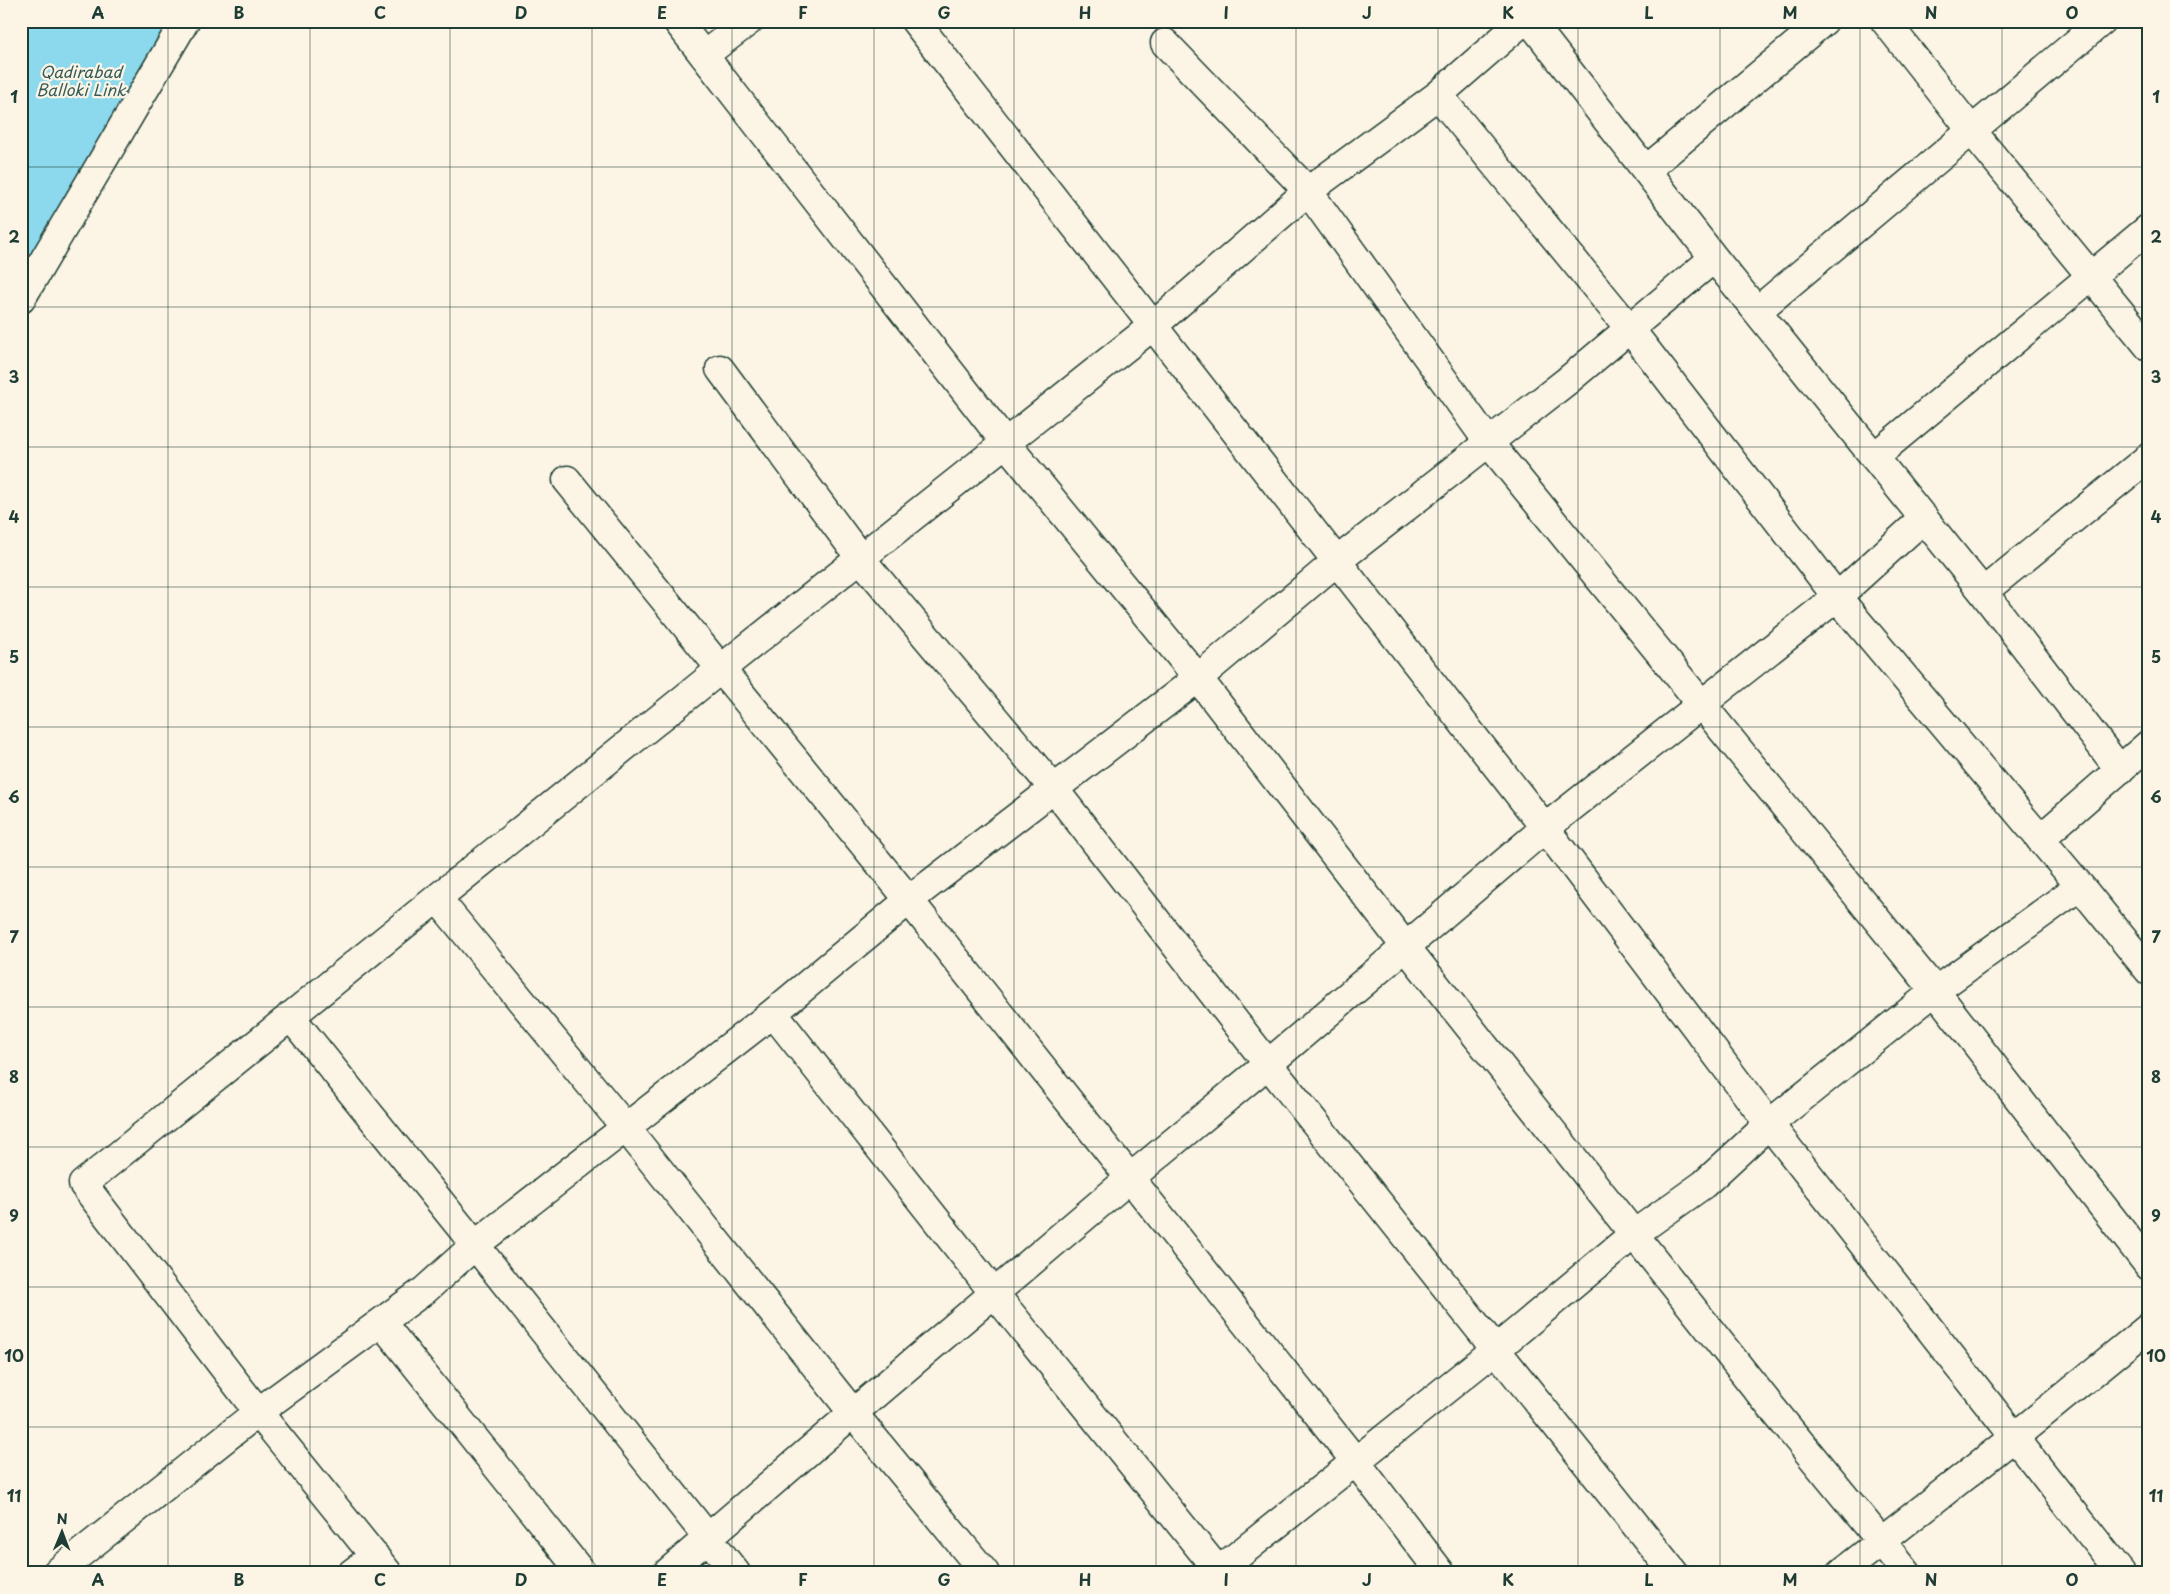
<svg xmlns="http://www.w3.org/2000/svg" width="2170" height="1594" viewBox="0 0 2170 1594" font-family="'Playpen Sans',sans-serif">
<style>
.water{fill:#8cd8ec;stroke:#609aa2}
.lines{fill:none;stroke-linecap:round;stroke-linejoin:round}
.minor-casing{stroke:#1f3d34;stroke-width:31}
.minor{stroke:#fcf5e5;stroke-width:28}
.grid{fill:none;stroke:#1f3d34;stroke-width:1;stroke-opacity:0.55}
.labels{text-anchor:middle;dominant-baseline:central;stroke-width:4.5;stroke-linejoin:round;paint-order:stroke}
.water-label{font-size:16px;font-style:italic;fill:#355c59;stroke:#fcf5e5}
.neatline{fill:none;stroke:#1f3d34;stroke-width:2}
.grid-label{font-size:16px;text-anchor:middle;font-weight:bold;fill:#1f3d34}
</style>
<rect width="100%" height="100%" fill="#fcf5e5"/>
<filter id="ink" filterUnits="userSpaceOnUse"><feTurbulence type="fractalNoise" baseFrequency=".02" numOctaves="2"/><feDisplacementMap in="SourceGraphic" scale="10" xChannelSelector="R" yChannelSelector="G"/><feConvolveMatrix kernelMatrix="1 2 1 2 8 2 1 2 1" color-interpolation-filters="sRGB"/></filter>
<g filter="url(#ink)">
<path class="water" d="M21,21H185L21,299Z"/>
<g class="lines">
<defs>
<path id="minor" d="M677,21L1005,442L1198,678L1405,946L1767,1402L1907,1573
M915,21L1545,828L1769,1124L2121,1573
M1885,21L1972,131L2149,347
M1165,43L1308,191L1489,443L1935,991L2149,1266
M704,55L749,21
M1438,95L1630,329L1837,597L2080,886L2149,971
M1646,170L1824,21
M1714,258L1983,592L2120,770
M21,299L185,21
M1757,311L2102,21
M720,369L861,559L1054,789L1268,1064L1674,1573
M1874,457L2149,228
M567,480L909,900L1356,1462L1441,1573
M1983,592L2149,457
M2040,839L2149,744
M437,898L626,1128L853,1413L985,1573
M773,1013L994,1293L1220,1573
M290,1016L475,1245L736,1573
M382,1323L582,1573
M56,1573L258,1412L425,1290L475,1245L773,1013L909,900L1198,678L1337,561L1567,381L1714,258L1530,21
M352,1573L375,1556
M388,1573L258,1412L83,1184L722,668L1154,325L1308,191L1438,95L1523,21
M667,1573L853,1413L1130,1178L1268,1064L1545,828L1837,597L1924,518
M1216,1573L1495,1350L1634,1234L1704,1184L1769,1124L1935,991L2080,886
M1841,1573L2013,1438L2149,1327"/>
</defs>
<use href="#minor" class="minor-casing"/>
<use href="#minor" class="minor"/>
</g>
</g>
<path class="grid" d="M168,21V1573M310,21V1573M450,21V1573M592,21V1573M732,21V1573M874,21V1573M1014,21V1573M1156,21V1573M1296,21V1573M1438,21V1573M1578,21V1573M1720,21V1573M1860,21V1573M2002,21V1573M21,167H2149M21,307H2149M21,447H2149M21,587H2149M21,727H2149M21,867H2149M21,1007H2149M21,1147H2149M21,1287H2149M21,1427H2149"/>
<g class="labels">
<g class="water-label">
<text x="81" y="71">Qadirabad<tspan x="81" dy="18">Balloki Link</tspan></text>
</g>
</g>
<rect width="2170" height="1594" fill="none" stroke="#fcf5e5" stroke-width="55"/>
<g transform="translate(62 1532) rotate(1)" stroke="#fcf5e5" stroke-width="4" paint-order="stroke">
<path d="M0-4L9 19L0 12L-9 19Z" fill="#1f3d34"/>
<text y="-8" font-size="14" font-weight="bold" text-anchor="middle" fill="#1f3d34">N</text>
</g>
<rect x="28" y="28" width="2114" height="1538" class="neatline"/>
<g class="grid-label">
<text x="98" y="19">A</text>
<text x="239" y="19">B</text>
<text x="380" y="19">C</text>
<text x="521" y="19">D</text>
<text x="662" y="19">E</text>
<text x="803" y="19">F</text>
<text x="944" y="19">G</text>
<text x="1085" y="19">H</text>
<text x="1226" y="19">I</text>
<text x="1367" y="19">J</text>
<text x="1508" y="19">K</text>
<text x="1649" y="19">L</text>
<text x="1790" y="19">M</text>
<text x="1931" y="19">N</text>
<text x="2072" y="19">O</text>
<text x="14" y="103">1</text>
<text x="2156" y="103">1</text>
<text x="14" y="243">2</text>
<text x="2156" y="243">2</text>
<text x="14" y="383">3</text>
<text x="2156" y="383">3</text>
<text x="14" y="523">4</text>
<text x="2156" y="523">4</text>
<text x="14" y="663">5</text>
<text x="2156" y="663">5</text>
<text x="14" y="803">6</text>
<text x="2156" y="803">6</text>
<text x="14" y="943">7</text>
<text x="2156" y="943">7</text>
<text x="14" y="1083">8</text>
<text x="2156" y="1083">8</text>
<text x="14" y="1222">9</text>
<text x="2156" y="1222">9</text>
<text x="14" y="1362">10</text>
<text x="2156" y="1362">10</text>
<text x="14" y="1502">11</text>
<text x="2156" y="1502">11</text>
<text x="98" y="1586">A</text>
<text x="239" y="1586">B</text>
<text x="380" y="1586">C</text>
<text x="521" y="1586">D</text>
<text x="662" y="1586">E</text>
<text x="803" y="1586">F</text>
<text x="944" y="1586">G</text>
<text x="1085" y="1586">H</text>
<text x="1226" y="1586">I</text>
<text x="1367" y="1586">J</text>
<text x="1508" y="1586">K</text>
<text x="1649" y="1586">L</text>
<text x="1790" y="1586">M</text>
<text x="1931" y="1586">N</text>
<text x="2072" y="1586">O</text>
</g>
</svg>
